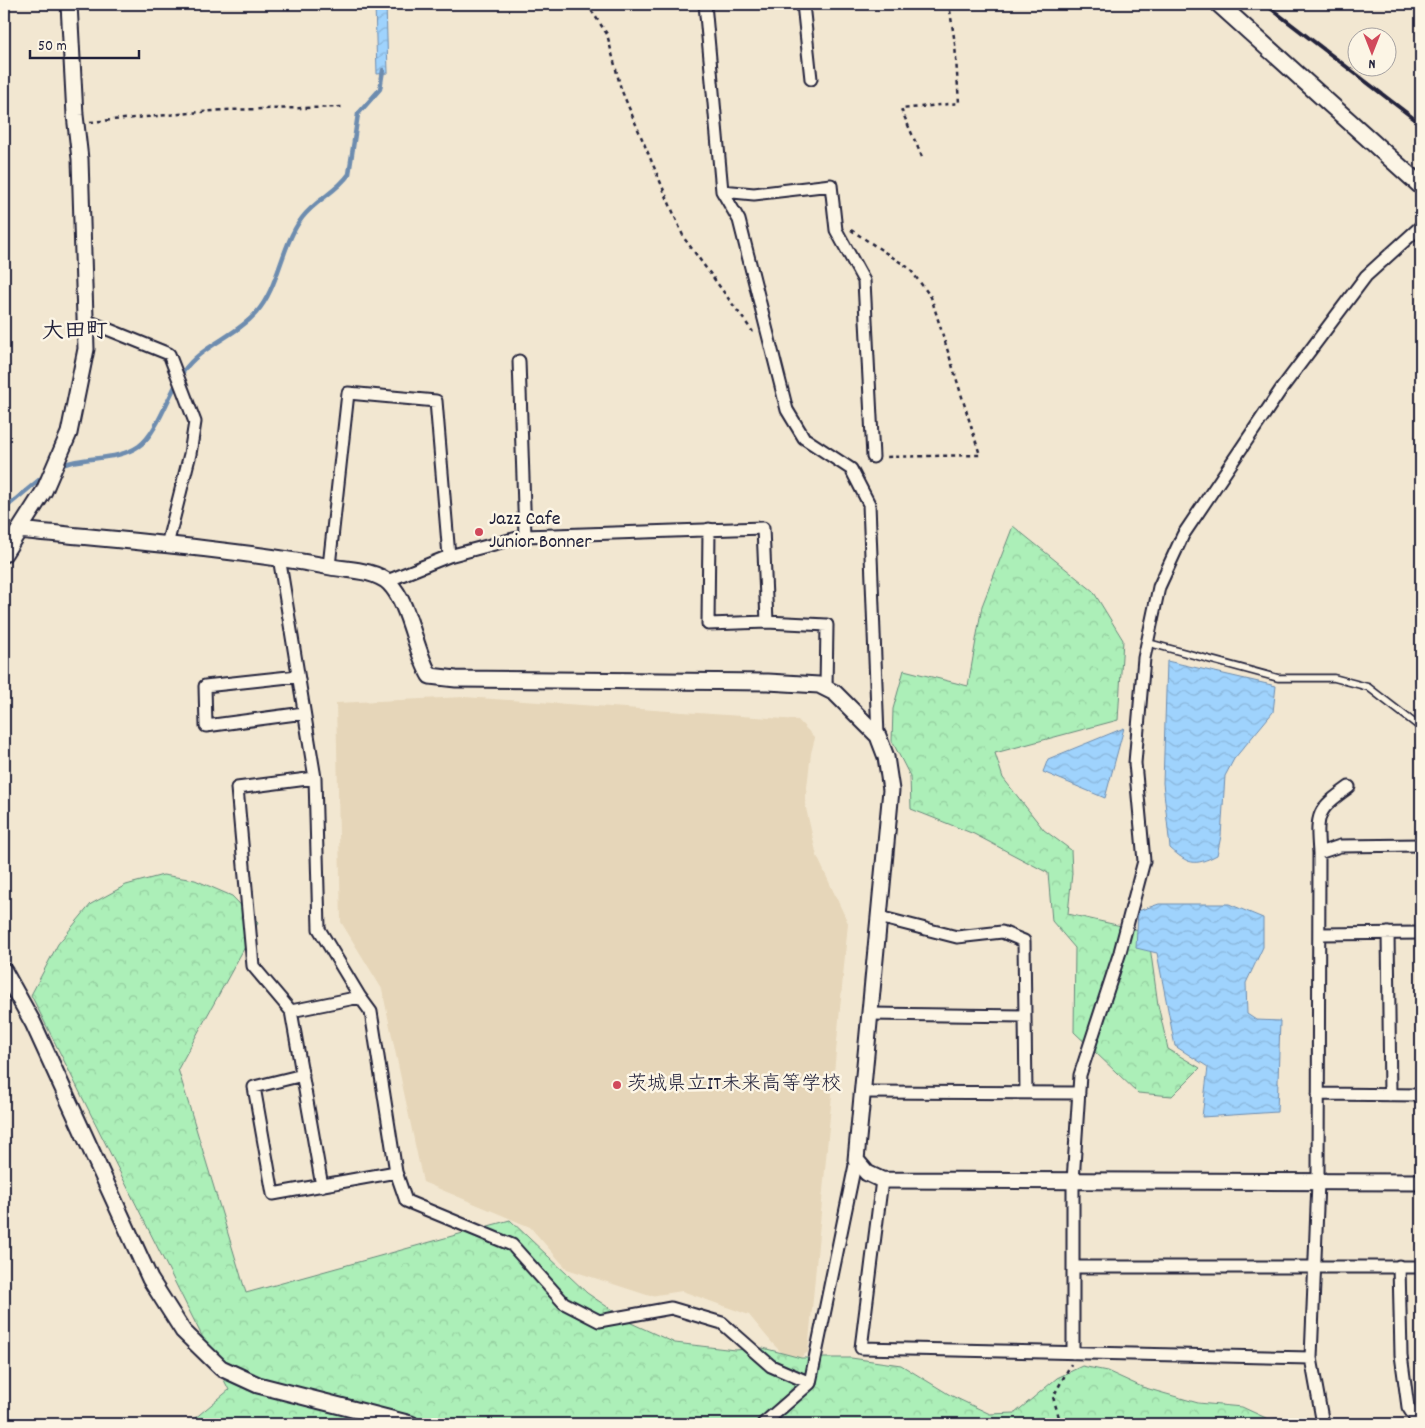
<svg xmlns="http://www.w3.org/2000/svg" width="1425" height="1428" viewBox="0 0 1425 1428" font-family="Dekko,'Klee One',sans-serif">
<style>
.built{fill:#e6d6b9}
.forest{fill:url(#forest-crowns);stroke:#67887a}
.water{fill:url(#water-waves);stroke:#6d8caf}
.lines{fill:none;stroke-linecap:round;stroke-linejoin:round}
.stream{stroke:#6d8caf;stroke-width:4.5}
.service-casing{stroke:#22223b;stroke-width:9}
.minor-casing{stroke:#22223b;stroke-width:15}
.tertiary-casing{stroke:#22223b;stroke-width:19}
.secondary-casing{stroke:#22223b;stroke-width:20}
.path{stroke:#22223b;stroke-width:2.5;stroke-dasharray:4 4;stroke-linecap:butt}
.service{stroke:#fcf5e5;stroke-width:5.5}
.minor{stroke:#fcf5e5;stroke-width:11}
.tertiary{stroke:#fcf5e5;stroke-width:15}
.secondary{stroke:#fcf5e5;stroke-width:16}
.rail{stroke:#22223b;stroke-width:4}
.poi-dot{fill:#d1495b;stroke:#fcf5e5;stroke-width:2}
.labels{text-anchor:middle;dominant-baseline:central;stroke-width:5;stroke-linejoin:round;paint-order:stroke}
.poi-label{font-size:20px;fill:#22223b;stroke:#fcf5e5;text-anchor:start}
.quarter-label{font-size:22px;font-weight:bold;fill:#22223b;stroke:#fcf5e5}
</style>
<defs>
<pattern id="forest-crowns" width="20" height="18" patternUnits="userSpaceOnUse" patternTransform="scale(1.25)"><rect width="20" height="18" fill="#acefb8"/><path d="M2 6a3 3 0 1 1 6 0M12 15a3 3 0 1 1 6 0" fill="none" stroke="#94cd9f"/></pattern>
<pattern id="water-waves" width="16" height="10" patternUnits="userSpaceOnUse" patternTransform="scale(1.25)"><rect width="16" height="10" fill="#9fd3fd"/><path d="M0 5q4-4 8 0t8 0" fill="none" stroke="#89b5da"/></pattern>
</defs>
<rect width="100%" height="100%" fill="#f2e7d1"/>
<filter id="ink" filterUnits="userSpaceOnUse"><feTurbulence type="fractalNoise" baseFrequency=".02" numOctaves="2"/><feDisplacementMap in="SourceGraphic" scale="10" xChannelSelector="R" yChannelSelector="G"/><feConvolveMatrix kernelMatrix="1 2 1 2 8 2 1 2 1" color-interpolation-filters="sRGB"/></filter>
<g filter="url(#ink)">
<path class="built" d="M464,697L798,720L815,738L811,753L805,804L817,856L848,923L808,1352L795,1361L785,1356L773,1344L749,1315L682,1291L650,1296L567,1269L530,1227L423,1182L382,989L341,922L336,703Z"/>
<path class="forest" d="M1013,526L1093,591L1123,640L1118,720L995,753L1003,778L1044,830L1071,850L1072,873L1068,914L1148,932L1158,1005L1168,1049L1200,1068L1172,1096L1138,1093L1074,1032L1075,948L1052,921L1048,873L974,834L911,809L910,776L892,741L893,709L904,670L968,686L982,606Z
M163,875L195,880L232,896L258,923L178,1069L246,1293L510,1220L587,1293L631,1323L675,1343L735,1350L763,1348L801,1358H851L901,1365L950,1395L990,1414L1015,1413L1057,1378L1082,1366L1107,1371L1142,1387L1198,1403L1242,1407L1279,1424H188L229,1390L31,995L58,944L91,904L126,885Z"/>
<path class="water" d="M375,4H386L388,73L377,74Z
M1167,661L1276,686L1273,712L1234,759L1225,776L1221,836L1217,855C1194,867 1188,864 1170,848L1163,783Z
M1124,728L1105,798L1043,772L1048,759Z
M1159,904H1229L1263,918V947L1246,983L1247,1014L1256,1020L1280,1021L1277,1112L1202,1117L1208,1067L1175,1046L1157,953L1136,948L1138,911Z"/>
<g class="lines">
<path class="stream" d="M58,467C82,455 116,462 139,446C157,434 170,391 183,372C200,346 235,337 256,313C279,287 281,246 302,218C315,200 337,192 349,174L358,114L380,89L383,70
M4,509L45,475"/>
<defs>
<path id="service" d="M1149,643L1278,678H1334L1368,687L1421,728"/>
<path id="minor" d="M705,4L722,191L739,220L787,410L804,438L851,469L869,504L878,736
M803,4L811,79
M722,191L754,194L831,185L836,230L864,281L873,457
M85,320L169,354L195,422L190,454L167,545
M519,361L525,536
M709,529L708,624L767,622L827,625L826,688
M279,557L315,778L319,929L360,997L371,1012L396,1172L406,1201L512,1245L564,1303L599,1321L671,1308L722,1323L771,1366L810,1383
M329,566L348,393L436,401L449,556
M387,581L449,556L525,536L763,528L767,622
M298,676L205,686L206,726L304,713
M315,778L237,788L253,966L291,1011L322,1186
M1319,853L1340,846L1421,845
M879,917L957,937L1002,932L1024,941L1026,1093
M1388,933L1390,1095
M1319,934L1421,933
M291,1011L360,997
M870,1014L1025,1016
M303,1075L254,1087L273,1194L396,1172
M862,1092L1079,1093
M1318,1094L1421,1095
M882,1180L861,1348L1311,1358
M1399,1266L1401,1355L1408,1407L1419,1424
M1073,1267H1421
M1073,1353V1181L1080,1075L1120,952L1144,861L1135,763L1144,658L1159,587L1183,535L1282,388L1366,276L1421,226
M763,1424L810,1383L856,1160
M1323,1424L1311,1358L1318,1182L1319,853C1316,813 1317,810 1349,787"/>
<path id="tertiary" d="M19,530C123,541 228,548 331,567C348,570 375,570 389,583C410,604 414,649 430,676L456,679L768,682L819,685L835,693L878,736L886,757L891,790L856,1160L867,1173L882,1180L1421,1182
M4,554L44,491L69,433L86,349L80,159L75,115L69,4
M4,971L33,1023L150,1279L183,1331L221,1368L258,1385L411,1424"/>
<path id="secondary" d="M1219,4L1421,186"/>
</defs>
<use href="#service" class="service-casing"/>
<use href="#minor" class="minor-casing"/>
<use href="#tertiary" class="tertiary-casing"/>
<use href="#secondary" class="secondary-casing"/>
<path class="path" d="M587,4L607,34L621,89L684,238L753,332
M90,122L224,110L344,107
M922,157L901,109L959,103L955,44L949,4
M851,230L909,268L931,297L980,455L885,457
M1061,1424L1053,1397L1071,1364"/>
<use href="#service" class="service"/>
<use href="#minor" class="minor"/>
<use href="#tertiary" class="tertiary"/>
<use href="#secondary" class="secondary"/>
<path class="rail" d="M1265,4L1421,124"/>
</g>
</g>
<g class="poi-dot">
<circle cx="479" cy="532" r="5"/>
<circle cx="617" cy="1085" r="5"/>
</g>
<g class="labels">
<g class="poi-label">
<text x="489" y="520">Jazz Cafe<tspan x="489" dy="23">Junior Bonner</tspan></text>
<text x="627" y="1085">茨城県立IT未来高等学校</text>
</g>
<g class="quarter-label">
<text x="75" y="332">大田町</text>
</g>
</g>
<rect width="1425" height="1428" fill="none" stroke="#fcf5e5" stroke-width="20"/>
<rect x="10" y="10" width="1405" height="1408" fill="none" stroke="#22223b" stroke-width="2" filter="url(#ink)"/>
<g transform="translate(1372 52) rotate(180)"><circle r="24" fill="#fcf5e5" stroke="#a5a1a1"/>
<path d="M0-4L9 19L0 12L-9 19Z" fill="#d1495b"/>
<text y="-8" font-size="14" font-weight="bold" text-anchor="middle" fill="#22223b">N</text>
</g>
<path d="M30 50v8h109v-8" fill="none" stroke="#22223b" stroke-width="2.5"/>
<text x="38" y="50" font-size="15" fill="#22223b" stroke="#fcf5e5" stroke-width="4" paint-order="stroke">50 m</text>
</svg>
